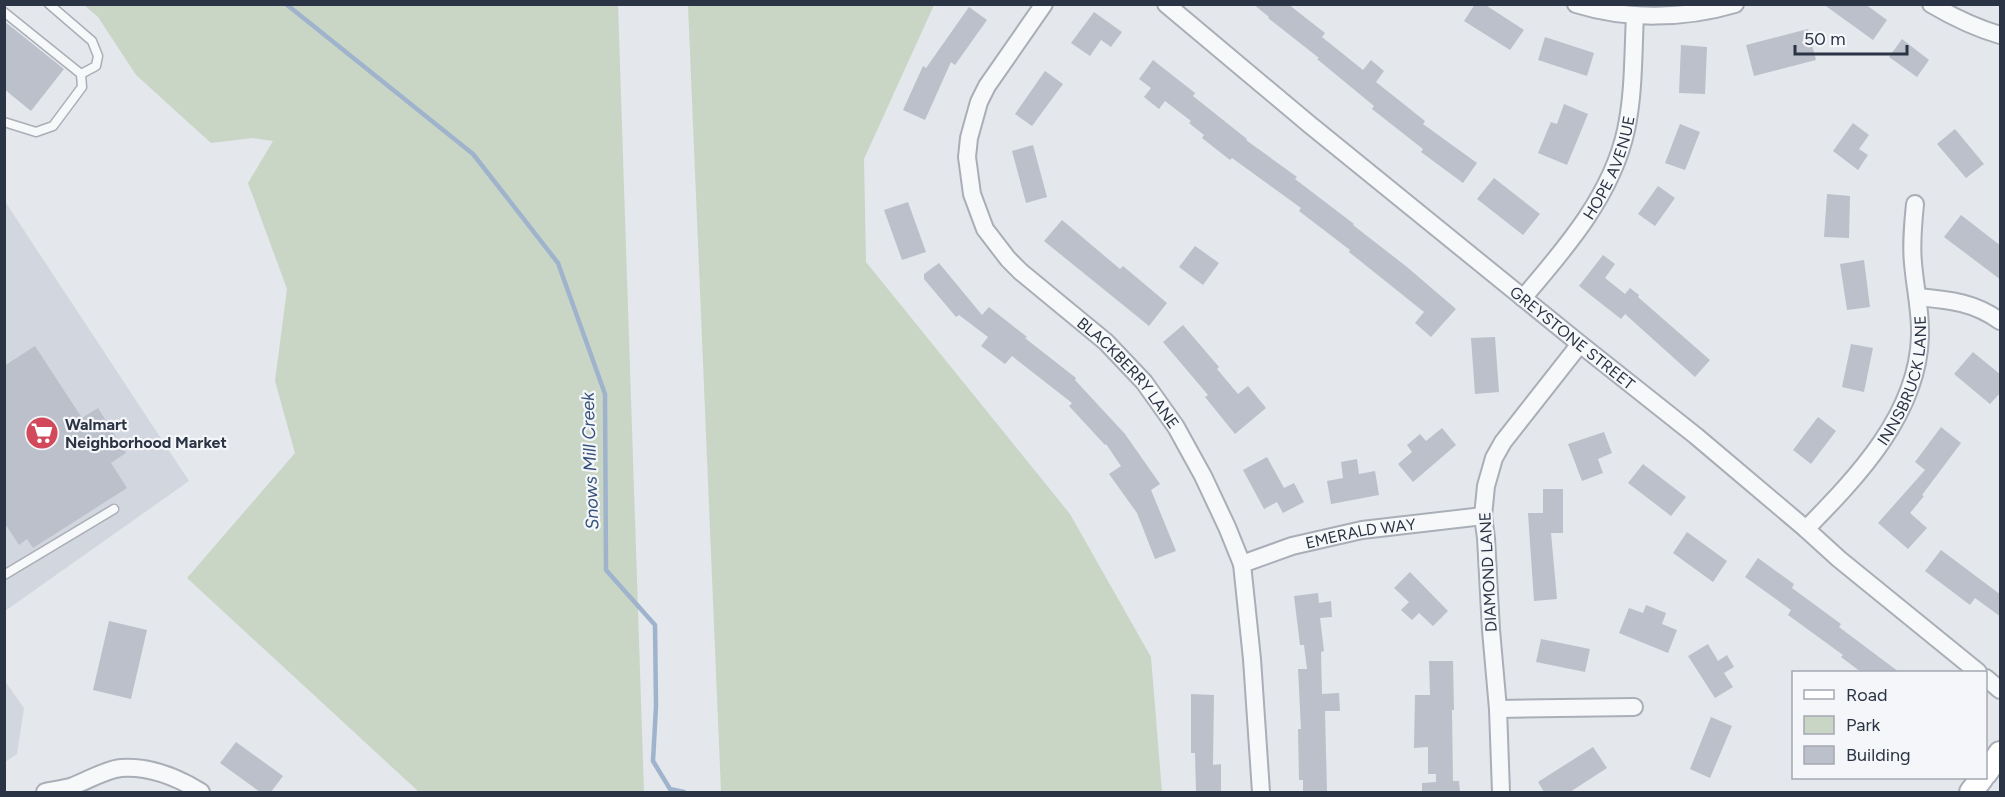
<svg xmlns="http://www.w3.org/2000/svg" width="2005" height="797" viewBox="0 0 2005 797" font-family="Figtree,sans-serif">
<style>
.built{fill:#d2d6de}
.green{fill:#c9d6c5}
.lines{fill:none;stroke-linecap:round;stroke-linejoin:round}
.stream{stroke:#9fb4cc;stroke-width:4.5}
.building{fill:#bbc0ca}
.lane-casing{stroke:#a9aeb7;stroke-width:11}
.street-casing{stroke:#a9aeb7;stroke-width:20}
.secondary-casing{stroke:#a9aeb7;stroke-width:26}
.lane{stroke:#f7f8fa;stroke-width:8}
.street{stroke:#f7f8fa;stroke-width:16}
.secondary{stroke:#fff;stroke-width:22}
.labels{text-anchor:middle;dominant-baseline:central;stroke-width:4.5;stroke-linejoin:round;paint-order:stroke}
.street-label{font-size:16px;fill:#2b3445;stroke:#f4f6f9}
.poi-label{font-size:16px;font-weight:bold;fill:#2b3445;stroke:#f4f6f9;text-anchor:start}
.water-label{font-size:18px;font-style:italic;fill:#34527a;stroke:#f4f6f9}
</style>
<rect width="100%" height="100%" fill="#e4e7ec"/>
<path class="built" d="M4,200L189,481L5,611H4Z
M4,680L24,708L17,754L5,762Z"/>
<path class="green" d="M84,5H618L644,792H419L187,578L295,453L275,381L287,289L248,183L273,141L253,138L211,143L136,75L98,17Z
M688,5H934L864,159L866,262L1070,514L1151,657L1162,792H721Z"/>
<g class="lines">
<path class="stream" d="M286,4L473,154L558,263L605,394L606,570L655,625L656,706L653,761L670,789L684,792"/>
</g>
<path class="building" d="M1253,4H1288L1325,33L1322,37L1363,70L1371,60L1384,71L1376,82L1425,121L1423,124L1477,163L1463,183L1421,152L1423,149L1372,109L1374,106L1317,59L1319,58L1268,18L1269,17Z
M1475,4H1484L1524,30L1510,50L1464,21Z
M1823,4H1865L1887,20L1873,40Z
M969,7L987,20L955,65L951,62L925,120L903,110L923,66L926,68Z
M1094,12L1122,32L1111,47L1101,40L1090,56L1071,43Z
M4,21L64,69L31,111L4,89Z
M1808,29L1816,60L1754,76L1746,45Z
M1545,37L1594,53L1587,76L1538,60Z
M1902,39L1929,60L1917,77L1889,57Z
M1681,45L1707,47L1705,94L1679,93Z
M1153,60L1195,93L1193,96L1247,139L1246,140L1297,177L1295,179L1354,224L1353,225L1407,267L1456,309L1431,337L1415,323L1424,312L1349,252L1350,250L1299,211L1301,208L1232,158L1230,160L1202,138L1204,135L1189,123L1191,121L1165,101L1159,109L1144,97L1151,88L1139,79Z
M1045,71L1063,84L1032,126L1015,114Z
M1564,104L1588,114L1567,165L1538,153L1551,122L1557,124Z
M1853,123L1869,135L1859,149L1868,155L1858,170L1833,151Z
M1680,124L1700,132L1685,170L1665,163Z
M1955,129L1984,164L1966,178L1937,144Z
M1033,145L1047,197L1026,203L1012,151Z
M1494,178L1540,214L1523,235L1477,199Z
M1658,186L1675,198L1655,226L1638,214Z
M1827,194L1850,196L1849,238L1824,237Z
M908,202L926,252L902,260L884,210Z
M1961,215L2001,246V280L1944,237Z
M1062,220L1120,269L1123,266L1167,303L1149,326L1044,241Z
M1195,246L1219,263L1203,285L1179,267Z
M1603,255L1615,264L1605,278L1625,294L1630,288L1639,295L1638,297L1710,360L1695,377L1625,314L1621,319L1579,286Z
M1864,260L1870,307L1847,310L1840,264Z
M939,263L982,315L989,307L1027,337L1025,338L1076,378L1075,380L1125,434L1160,484L1151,490L1176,551L1155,559L1137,513L1109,474L1121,466L1106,444L1105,445L1069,406L1072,403L1012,356L1005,364L981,346L988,337L959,315L956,317L924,279V274Z
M1183,325L1219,367L1217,369L1238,394L1248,386L1266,408L1235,434L1205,397L1208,395L1163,342Z
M1495,337L1499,392L1475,394L1471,338Z
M1851,344L1873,348L1864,392L1842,387Z
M35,346L82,418L98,408L126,453L111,463L127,488L33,548L27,539L19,545L4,522V366Z
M1973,352L2001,375V392L1990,404L1954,374Z
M1818,417L1836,431L1811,464L1793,450Z
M1941,427L1961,443L1922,495L1924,496L1910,513L1927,528L1908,549L1878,523L1925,470L1915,462Z
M1442,428L1456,445L1413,482L1398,464L1412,452L1407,445L1420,434L1426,441Z
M1604,432L1612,453L1598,459L1603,473L1582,481L1568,444Z
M1267,457L1284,488L1294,483L1304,502L1283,513L1277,502L1264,509L1243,470Z
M1357,459L1359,474L1375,471L1379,495L1331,504L1327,481L1343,478L1341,462Z
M1643,464L1686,497L1671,516L1628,483Z
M1543,489H1563V533H1551L1557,599L1534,601L1528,513H1543Z
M1687,532L1727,561L1713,582L1673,553Z
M1941,550L2001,595V617L1975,598L1970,605L1925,571Z
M1758,558L1794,584L1792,588L1841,624L1839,627L1899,672H1861L1841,657L1843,655L1788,615L1791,610L1745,577Z
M1410,572L1448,611L1433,626L1419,613L1412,620L1401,610L1409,602L1394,588Z
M1318,593L1319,603L1331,601L1332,617L1320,618L1324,651L1321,652L1322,694L1339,693L1340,711H1325L1327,792H1303V780H1299L1298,729H1301L1298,669H1307L1304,645H1300L1294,596Z
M1646,605L1666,613L1662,624L1677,630L1668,653L1619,633L1629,608L1643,613Z
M109,621L147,630L131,699L93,690Z
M1541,639L1590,649L1585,672L1536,662Z
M1708,644L1718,661L1727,655L1734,667L1724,673L1733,687L1715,698L1688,656Z
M1429,661H1453L1454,710H1452L1453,781H1459L1460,792H1422V783L1436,782V774H1428V747L1414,748L1415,695H1430Z
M1191,694L1214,695L1213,765L1221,764V792H1196L1195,753H1191Z
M1711,717L1732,726L1710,778L1690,769Z
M236,742L283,776L271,792H260L220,763Z
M1593,747L1607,768L1570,792H1544L1538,782Z"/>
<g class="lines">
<defs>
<path id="lane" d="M49,4L92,41L98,56L96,66L81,74
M4,12L81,74L82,87L53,126L36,132L4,122
M4,575L114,509"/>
<g id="street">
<path id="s1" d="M1044,4L987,86L979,102L969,138L967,157L972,194L985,229L1008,259L1021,272L1106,342L1144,382L1176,427L1203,476L1227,527L1242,564L1252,659L1261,792"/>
<path id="s2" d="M1166,4L1309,124L1580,344L1696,436L1806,529L1839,559L1978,672"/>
<path d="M1576,4C1627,20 1684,19 1735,4"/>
<path d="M1931,4C1953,17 1976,28 2000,35"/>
<path d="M1918,297C1949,300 1974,302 2000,321"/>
<path id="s3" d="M1523,298C1565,249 1612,195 1626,130C1634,93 1633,54 1635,15"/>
<path id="s4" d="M1806,529C1857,477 1918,414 1920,336C1921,312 1915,288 1913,263C1911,243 1913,224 1915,204"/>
<path id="s5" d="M1242,564L1292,546L1362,530L1483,516"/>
<path d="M1986,678L2000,690"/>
<path d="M1498,709L1634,707"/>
<path d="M45,792C54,790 64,789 73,786C89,780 104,770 121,768C150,766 177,777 201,792"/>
<path d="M1501,792L1498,709L1491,630L1486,538L1483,516L1486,486L1494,458L1503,442L1580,344"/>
</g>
<path id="secondary" d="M1986,773L2000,753
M1971,792L1982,778"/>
</defs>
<use href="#lane" class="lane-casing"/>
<use href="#street" class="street-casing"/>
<use href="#secondary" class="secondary-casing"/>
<use href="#lane" class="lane"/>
<use href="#street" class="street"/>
<use href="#secondary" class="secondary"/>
</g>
<defs>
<symbol id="supermarket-disc" viewBox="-11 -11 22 22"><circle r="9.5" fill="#d1495b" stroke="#f4f6f9"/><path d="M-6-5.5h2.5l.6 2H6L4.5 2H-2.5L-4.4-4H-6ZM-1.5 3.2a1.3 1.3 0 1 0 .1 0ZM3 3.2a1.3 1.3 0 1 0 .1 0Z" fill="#fff"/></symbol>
</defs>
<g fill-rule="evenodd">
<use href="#supermarket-disc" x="23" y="414" width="38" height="38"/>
</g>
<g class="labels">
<g class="street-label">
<text stroke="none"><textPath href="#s3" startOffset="158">HOPE AVENUE</textPath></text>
<text stroke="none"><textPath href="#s2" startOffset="526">GREYSTONE STREET</textPath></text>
<text stroke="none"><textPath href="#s1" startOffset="453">BLACKBERRY LANE</textPath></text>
<text stroke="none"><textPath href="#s4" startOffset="182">INNSBRUCK LANE</textPath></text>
<text stroke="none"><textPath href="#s5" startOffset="123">EMERALD WAY</textPath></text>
<text transform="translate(1488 572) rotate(-93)">DIAMOND LANE</text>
</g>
<g class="poi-label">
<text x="65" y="424">Walmart<tspan x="65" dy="18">Neighborhood Market</tspan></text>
</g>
<g class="water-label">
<text transform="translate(590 461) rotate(-92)">Snows Mill Creek</text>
</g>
</g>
<rect width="2005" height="797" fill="none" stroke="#2b3445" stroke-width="12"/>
<rect x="1792" y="671" width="195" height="108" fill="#f4f6f9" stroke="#a4a8b1" stroke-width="1.5"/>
<rect x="1804" y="690" width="30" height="9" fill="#ffffff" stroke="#a4a8b1" stroke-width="1.5"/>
<text x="1846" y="701" font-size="18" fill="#2b3445">Road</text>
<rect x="1804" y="716" width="30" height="18" fill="#c9d6c5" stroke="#a4a8b1" stroke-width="1.5"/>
<text x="1846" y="731" font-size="18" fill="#2b3445">Park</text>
<rect x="1804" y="746" width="30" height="18" fill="#bbc0ca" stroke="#a4a8b1" stroke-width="1.5"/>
<text x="1846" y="761" font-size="18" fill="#2b3445">Building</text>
<path d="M1795 45v9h112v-9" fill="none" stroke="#2b3445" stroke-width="3"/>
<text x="1804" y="45" font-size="18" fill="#2b3445" stroke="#f4f6f9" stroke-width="4.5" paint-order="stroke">50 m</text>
</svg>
